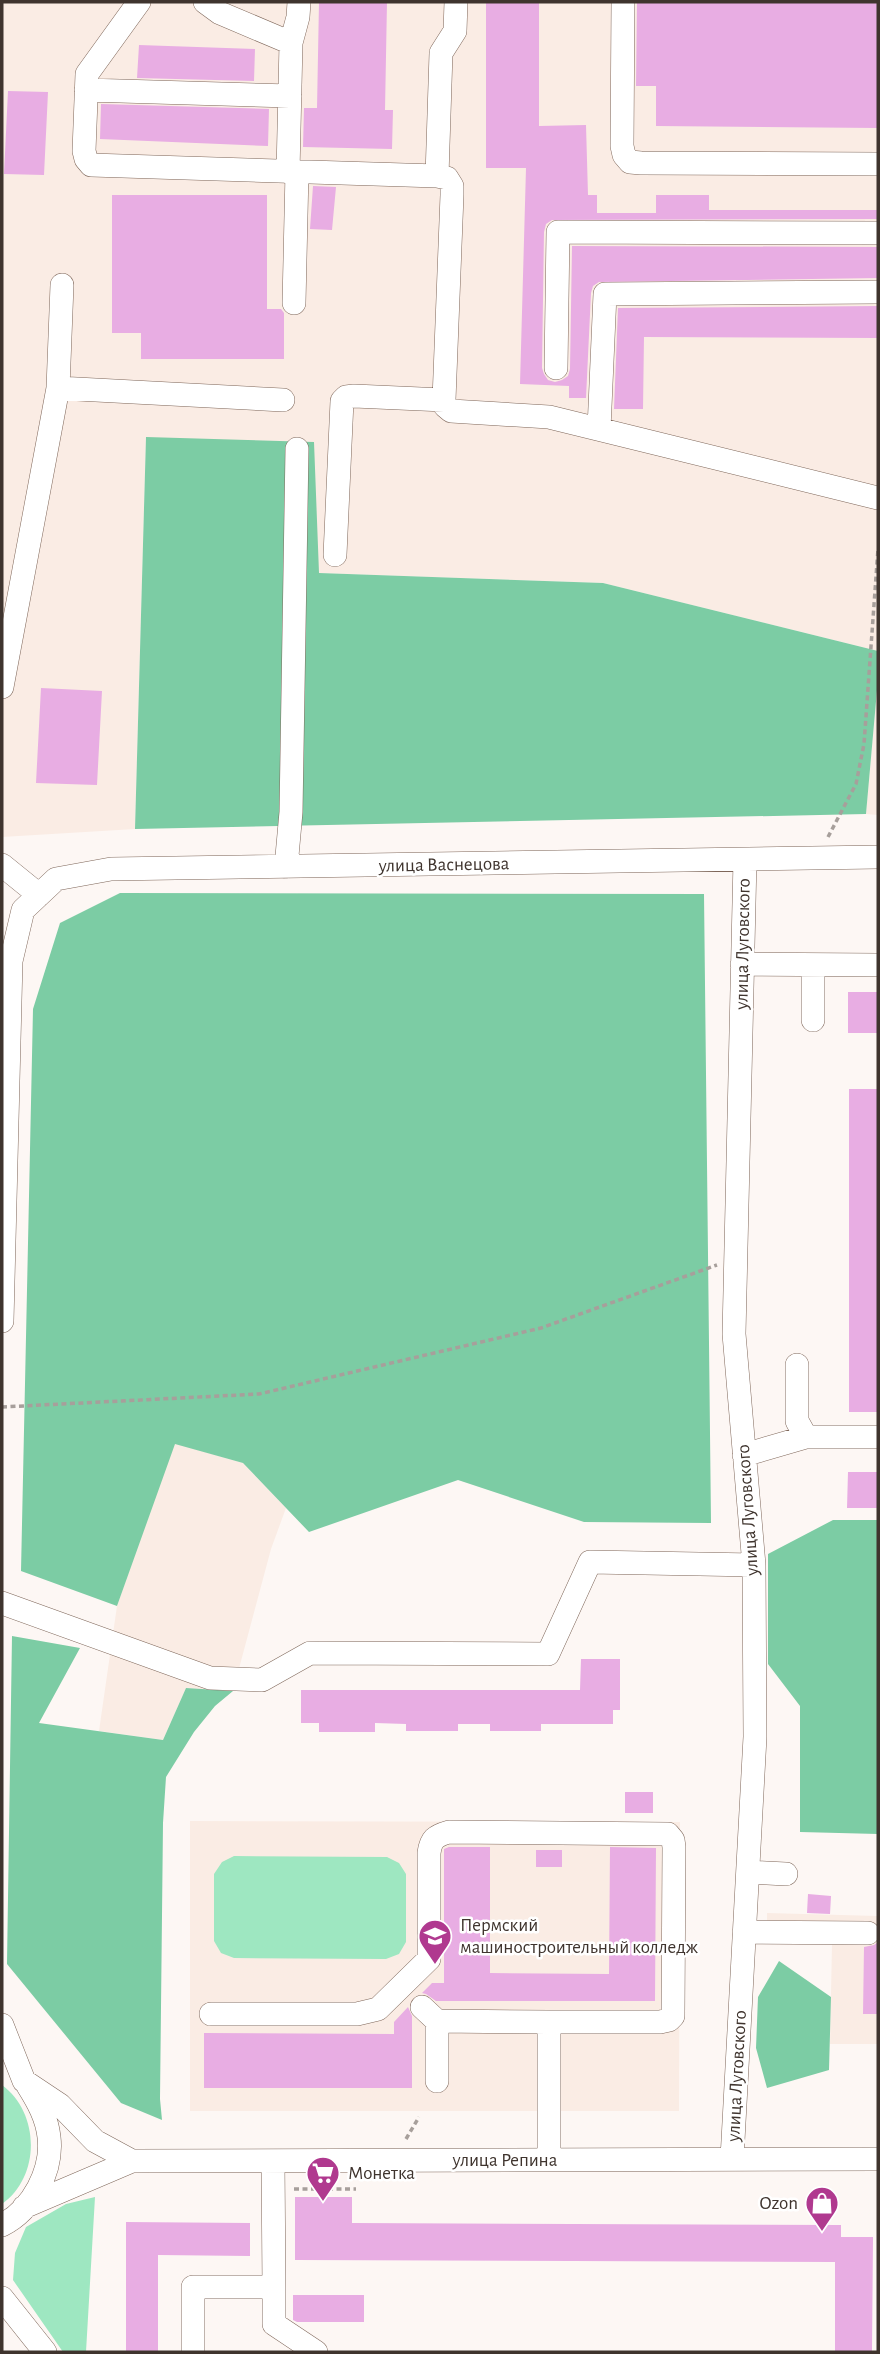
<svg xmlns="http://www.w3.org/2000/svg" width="880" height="2354" viewBox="0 0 880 2354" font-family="'Alegreya Sans',sans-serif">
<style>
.built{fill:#faece4}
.green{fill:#9ee7c1}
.forest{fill:#7ccca4}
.building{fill:#e8ade3}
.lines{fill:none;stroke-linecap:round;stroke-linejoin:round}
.minor-casing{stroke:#7f675a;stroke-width:24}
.path{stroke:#a79f9b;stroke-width:3.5;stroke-dasharray:5 3.5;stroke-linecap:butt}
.minor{stroke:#fff;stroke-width:23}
.labels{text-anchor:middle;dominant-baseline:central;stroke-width:5;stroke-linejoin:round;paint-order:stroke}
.street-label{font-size:19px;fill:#3f342e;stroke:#fff}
.poi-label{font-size:19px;fill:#3f342e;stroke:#fff;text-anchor:start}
</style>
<rect width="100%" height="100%" fill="#fdf7f4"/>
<path class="built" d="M2,2H878V651L603,583L319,573L146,437L135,829L2,837Z
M878,679V815L866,814Z
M174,1443L243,1463L286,1508L271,1549L233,1691L186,1688L163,1740L99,1731L117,1606Z
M190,1821L680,1822L679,2111H190Z
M767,1913L878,1916V2044H830L832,1944L767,1942Z"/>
<path class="green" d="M234,1856L387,1857L399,1863L406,1874V1942L399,1954L386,1959L234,1958L221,1953L214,1941V1874L222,1862Z
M2,2085C40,2113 41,2176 2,2204Z
M95,2197L86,2352H63L13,2280L15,2253L26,2227L66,2204Z"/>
<path class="forest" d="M146,437L314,442L319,573L603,583L878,651V679L866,814L135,829Z
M120,893L704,894L711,1523L584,1522L458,1480L309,1532L243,1463L175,1444L117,1606L21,1571L33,1009L60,923Z
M833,1520H878V1834L800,1832V1706L768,1664V1554Z
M12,1636L80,1648L39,1723L163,1740L186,1688L233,1691L215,1706L194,1732L166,1777L163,1823L160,2099L162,2120L121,2103L7,1964Z
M779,1961L831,1997L829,2070L767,2088L756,2048L758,1997Z"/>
<path class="building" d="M319,2H387L385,110H393L392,149L303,147L304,108H317Z
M486,2H539V126L586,125L588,195H597V213H656V195H709V210H878V219L552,220L546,224L544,232L542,368L544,374L548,380L555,382L562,380L568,376L570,369L572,246L878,247V278L599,282L593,286L591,293L586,398H569V386L520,384L526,168H486Z
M637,2H878V128L656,126V86H636Z
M139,45L255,49L254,81L137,78Z
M8,91L48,92L44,175L4,174Z
M101,104L269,109L268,146L100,139Z
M313,186L336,187L332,230L310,229Z
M112,195H267V309H281L284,313V359H141V333H112Z
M878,306V338L644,337L643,409H614L618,308Z
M41,688L102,691L97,785L36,783Z
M848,992H878V1033H848Z
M849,1089H878V1412H849Z
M848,1472H878V1508H847Z
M581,1659H620V1710H613V1724H541V1731H490V1724H458V1731H406V1724L375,1723V1732H319V1723H301V1690H580Z
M625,1792H653V1813H625Z
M449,1847H490V1973L609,1974L610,1847L656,1848L655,2001H436L426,1994L422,1993L432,1983H444V1849Z
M536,1850H562V1867H536Z
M808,1894L831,1896L830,1914L807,1913Z
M878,1942V2014H863L864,1947L874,1945Z
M408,2007L412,2016V2088H204V2033L394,2034V2022Z
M295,2197H352V2223L841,2225V2237H873L872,2352H835V2262L295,2260Z
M126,2222L250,2223V2256L158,2255V2352H126Z
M293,2295H364V2322H297L293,2320Z"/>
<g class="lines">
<defs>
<path id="minor" d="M139,2L87,74L84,151L86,159L91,165L437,176L447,178L452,186V195L444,400L445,406L451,411L549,417L878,498
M205,2L220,13L291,43
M623,2L622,146L624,155L630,162L641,163L878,164
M86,90L290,96
M288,172L291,43L298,17L299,2
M437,176L441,53L455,31L456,2
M294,303L297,172
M556,368L558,232L878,233
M58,388L283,400
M599,429L605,294L878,292
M335,555L342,401L346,397L354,396L444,400
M2,687L58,388L62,285
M2,865L39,895
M286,867L291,812L297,449
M742,964L878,965
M813,1020V965
M2,1321L11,961L23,910L56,879L111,869L878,857
M797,1365V1421L806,1437
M744,1455L806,1437H878
M2,1603L210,1678L262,1680L310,1653L548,1654L590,1562L754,1565
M748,1872L786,1874
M744,1932L868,1933
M422,2007L437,2021L549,2022V2160
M211,2014H357L378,2009L429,1959V1853C431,1839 435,1836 449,1832L668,1834L673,1840L674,1847L673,2016L669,2020L660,2022H549
M437,2021V2081
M2,2025L24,2081L60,2105L95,2141L132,2161
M732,2159L755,1737L754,1565L734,1334L745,860
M24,2207L132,2161L878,2159
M2,2225C32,2210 53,2171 49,2137C47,2118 38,2102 28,2086
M274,2287V2324L316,2352
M2,2298L45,2352
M193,2352V2287H274L273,2161"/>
</defs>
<use href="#minor" class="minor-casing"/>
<path class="path" d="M828,837L856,784L864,744L878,549
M2,1407L259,1394L541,1328L717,1265
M406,2139L419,2117
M294,2189H356"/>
<use href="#minor" class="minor"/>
</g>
<defs>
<symbol id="university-pin" viewBox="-11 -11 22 30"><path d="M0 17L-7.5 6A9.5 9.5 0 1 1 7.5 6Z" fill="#b0398f" stroke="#fff"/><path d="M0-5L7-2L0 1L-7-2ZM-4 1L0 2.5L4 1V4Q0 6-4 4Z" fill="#fff"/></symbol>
<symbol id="supermarket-pin" viewBox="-11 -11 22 30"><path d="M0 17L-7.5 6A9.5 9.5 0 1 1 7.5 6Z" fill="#b0398f" stroke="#fff"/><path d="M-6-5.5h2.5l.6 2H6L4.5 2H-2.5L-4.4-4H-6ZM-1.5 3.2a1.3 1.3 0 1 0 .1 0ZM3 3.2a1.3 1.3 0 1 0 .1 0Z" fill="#fff"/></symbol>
<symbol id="shop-pin" viewBox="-11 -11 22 30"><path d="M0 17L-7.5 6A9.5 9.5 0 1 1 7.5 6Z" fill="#b0398f" stroke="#fff"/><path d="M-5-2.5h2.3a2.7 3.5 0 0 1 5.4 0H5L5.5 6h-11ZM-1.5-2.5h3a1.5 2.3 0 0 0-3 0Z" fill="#fff"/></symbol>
</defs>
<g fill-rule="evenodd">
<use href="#university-pin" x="416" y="1917" width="38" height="52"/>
<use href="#supermarket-pin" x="304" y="2154" width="38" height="52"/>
<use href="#shop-pin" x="803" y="2184" width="38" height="52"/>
</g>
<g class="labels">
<g class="street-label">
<text transform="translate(444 865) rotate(-1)">улица Васнецова</text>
<text transform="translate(743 944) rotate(-89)">улица Луговского</text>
<text transform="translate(748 1510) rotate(-94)">улица Луговского</text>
<text transform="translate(737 2076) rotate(-87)">улица Луговского</text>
<text x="505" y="2160">улица Репина</text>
</g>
<g class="poi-label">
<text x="460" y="1925">Пермский<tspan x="460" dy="22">машиностроительный колледж</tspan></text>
<text x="348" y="2173">Монетка</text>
<text x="798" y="2203" text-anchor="end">Ozon</text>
</g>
</g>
<rect width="880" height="2354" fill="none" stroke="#3f342e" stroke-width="7"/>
</svg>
